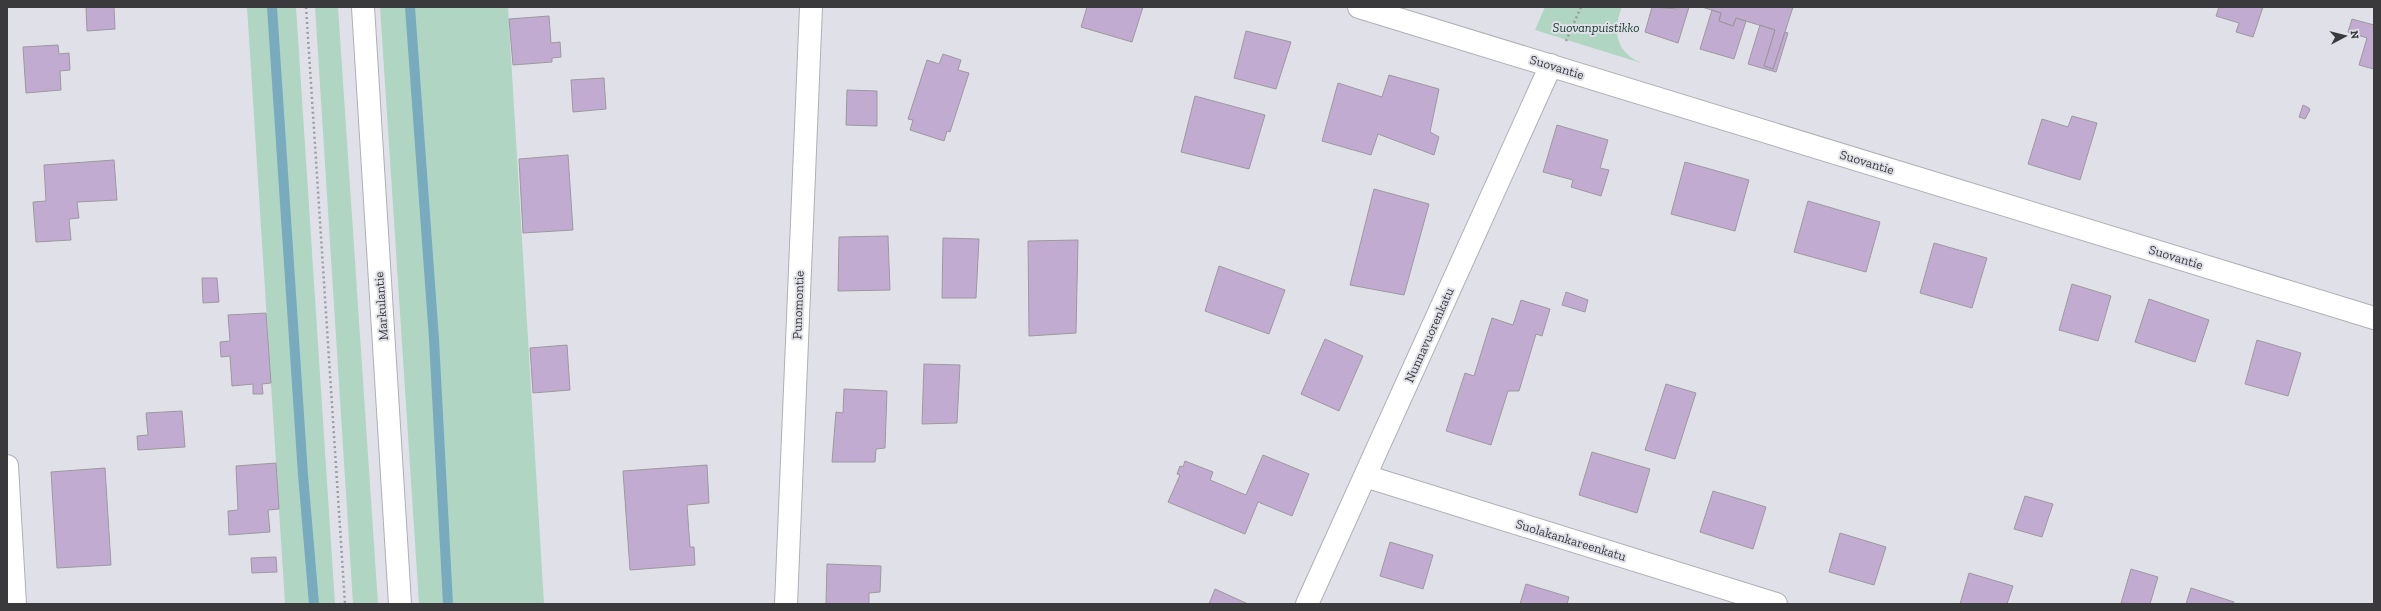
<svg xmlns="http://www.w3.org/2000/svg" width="2381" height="611" viewBox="0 0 2381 611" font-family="'Zilla Slab',serif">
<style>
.green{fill:#b1d5c3}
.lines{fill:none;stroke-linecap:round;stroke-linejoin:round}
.stream{stroke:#79abbe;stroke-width:10}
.building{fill:#c2abd1;stroke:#9d999f}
.street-casing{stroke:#afafb6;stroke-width:24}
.secondary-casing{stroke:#afafb6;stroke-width:24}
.path{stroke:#9c9ca2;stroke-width:2.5;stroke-dasharray:2 3;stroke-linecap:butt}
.street{stroke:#fff;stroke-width:22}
.secondary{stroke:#fff;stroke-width:22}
.labels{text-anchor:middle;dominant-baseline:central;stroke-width:4;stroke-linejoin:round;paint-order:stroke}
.park-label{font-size:13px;font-style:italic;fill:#103828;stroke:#e0e1e8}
.street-label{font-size:13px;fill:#3a3a3d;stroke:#e0e1e8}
</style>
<rect width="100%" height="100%" fill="#e0e1e8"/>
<path class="green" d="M247,7H296L335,604H285Z
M315,7H338L378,604H353Z
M380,7H508L544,604H419Z
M1545,7H1622C1612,31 1616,52 1641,63L1535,30Z"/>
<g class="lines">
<path class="stream" d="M272,7L303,475L314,604
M410,7L434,339L448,604"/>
</g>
<path class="building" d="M86,7H114L115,29L87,31Z
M1087,7H1143L1132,42L1081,27Z
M1652,7L1678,9L1679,7H1689L1678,43L1645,32Z
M1702,7H1793L1773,69L1764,66L1775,30L1736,18L1733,26L1719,21L1721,13Z
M2219,7H2263L2253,37L2236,32L2239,23L2216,16Z
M1712,10L1721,13L1719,21L1733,26L1736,18L1746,21L1734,59L1700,49Z
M549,16L551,43L560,42L561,57L552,58V62L513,65L509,19Z
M2352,19L2374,25V69L2359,65L2367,38L2348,32Z
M1760,25L1775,30L1764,66L1773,69L1785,32L1788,33L1776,72L1748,64Z
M1246,31L1291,42L1276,89L1234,78Z
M58,45L59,54L69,53L70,70L60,71L61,90L26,93L23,47Z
M943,54L961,60L958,70L969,73L950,132L947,131L944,141L910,130L913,120L908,119L927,60L939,64Z
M1389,75L1439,89L1430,132L1439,137L1434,155L1378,134L1371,155L1322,141L1338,83L1382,97Z
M604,78L606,109L573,112L571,80Z
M847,90L877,91V126L846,125Z
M1195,96L1265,115L1249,169L1181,152Z
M2303,105L2309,108L2310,110L2305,119L2299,117Z
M2072,116L2097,123L2080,180L2028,164L2042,119L2068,127Z
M1557,125L1608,140L1600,168L1609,170L1601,196L1571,187L1573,180L1543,172Z
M568,155L573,230L523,233L519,159Z
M114,160L117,200L77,202L79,218L69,219L71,240L36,242L33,202L46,201L44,165Z
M1685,162L1749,180L1735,231L1671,214Z
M1374,189L1429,204L1404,295L1350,285Z
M1808,201L1880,222L1866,272L1794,252Z
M888,236L890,290L838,291L839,237Z
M943,238L979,239L976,298H942Z
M1078,240L1076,333L1029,336L1028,241Z
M1934,243L1987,258L1972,308L1920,293Z
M1219,266L1285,290L1269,334L1205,311Z
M202,278H217L219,302L203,303Z
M2072,284L2111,296L2098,341L2059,330Z
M1566,292L1588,300L1585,312L1562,305Z
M2149,299L2209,320L2195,362L2135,342Z
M1521,300L1550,309L1542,336L1536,334L1519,391H1508L1491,445L1446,431L1465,373L1474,376L1492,318L1513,325Z
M266,313L271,383L262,384L263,394H253V384L232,386L230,356L221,357L220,342L230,341L228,315Z
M1325,339L1363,356L1339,411L1301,394Z
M2257,340L2301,353L2288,396L2245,384Z
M567,345L570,390L533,393L530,348Z
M924,364L960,365L957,423L922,424Z
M1666,384L1696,393L1675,459L1645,450Z
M844,389L887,391L885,448L876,449L875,462H832L836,412L843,413Z
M182,411L185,447L138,450L137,436L148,435L146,413Z
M1592,452L1650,469L1637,513L1579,495Z
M1263,455L1309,474L1292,516L1258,502L1245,534L1168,502L1180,475L1177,474L1180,466L1183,467L1185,461L1213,472L1210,480L1246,495Z
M276,463L279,509L268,510L270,532L229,535L228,511L238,510L236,466Z
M707,465L709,503L687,505L690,547H694L695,565L630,570L623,471Z
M105,468L111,565L57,568L51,472Z
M1713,491L1766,507L1753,549L1700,532Z
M2025,496L2053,504L2042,537L2014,529Z
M1840,533L1886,547L1874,585L1829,572Z
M1390,542L1433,555L1423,589L1380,576Z
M276,557L277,572L252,573L251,558Z
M827,564L881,566L880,592L869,593V604H826Z
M2131,569L2158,577L2150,604L2121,603Z
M1969,573L2013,586L2007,604H1960Z
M1526,584L1569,597L1567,604H1520Z
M2191,588L2234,602L2233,604H2186Z
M1215,589L1248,604H1209Z"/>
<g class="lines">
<defs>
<path id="street" d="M1359,7L2374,318
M7,466L15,604
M1365,476L1776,604
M786,604L811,7
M1307,604L1551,65"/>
<path id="secondary" d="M363,7L400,604"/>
</defs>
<use href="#street" class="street-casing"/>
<use href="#secondary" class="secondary-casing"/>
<path class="path" d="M306,7L345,604
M1566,41L1581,7"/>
<use href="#street" class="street"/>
<use href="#secondary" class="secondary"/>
</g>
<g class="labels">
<g class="park-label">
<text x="1596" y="27">Suovanpuistikko</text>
</g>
<g class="street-label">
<text transform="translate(1557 67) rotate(17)">Suovantie</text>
<text transform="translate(1867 162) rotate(17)">Suovantie</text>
<text transform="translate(2176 257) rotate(17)">Suovantie</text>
<text transform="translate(798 305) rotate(-88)">Punomontie</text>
<text transform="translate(381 306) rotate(-94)">Markulantie</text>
<text transform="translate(1429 335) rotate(-66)">Nunnavuorenkatu</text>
<text transform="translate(1571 540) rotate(17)">Suolakankareenkatu</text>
</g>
</g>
<rect width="2381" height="611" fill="none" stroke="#3a3a3d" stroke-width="16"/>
<g transform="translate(2345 36) rotate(83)" stroke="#e0e1e8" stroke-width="3" paint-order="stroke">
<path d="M0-3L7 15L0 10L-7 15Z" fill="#3a3a3d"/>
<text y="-6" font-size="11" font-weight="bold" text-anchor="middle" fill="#3a3a3d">N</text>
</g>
</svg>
